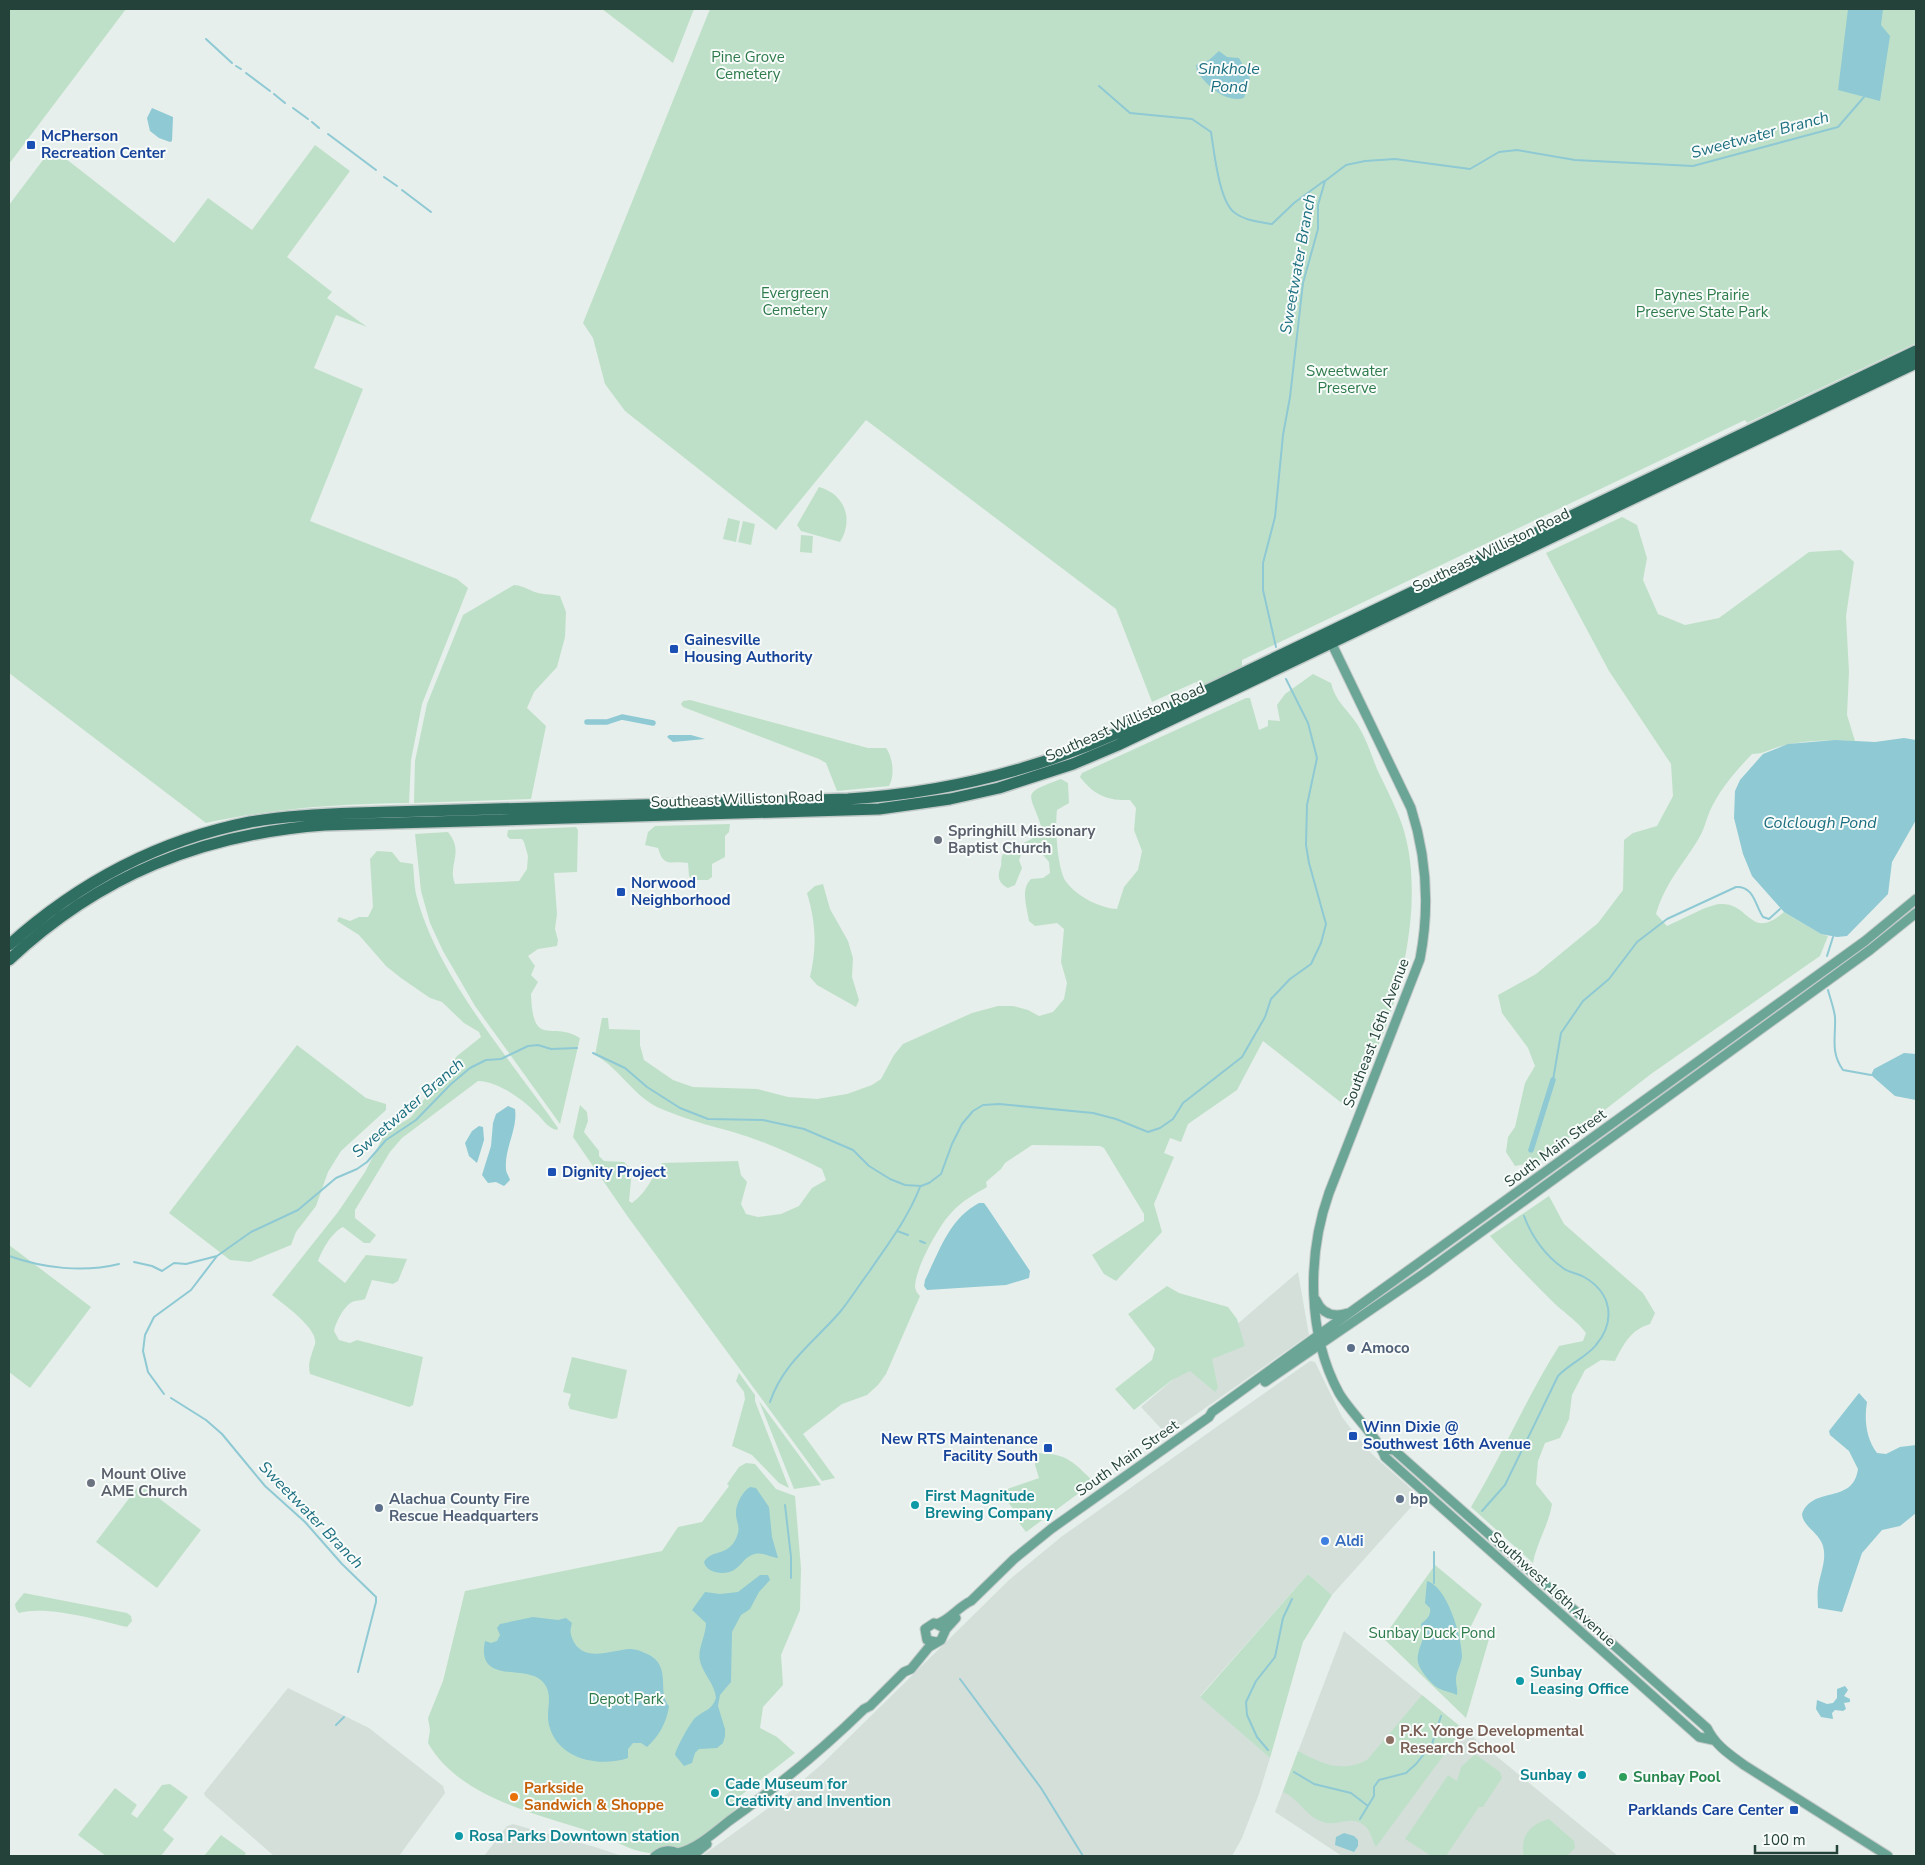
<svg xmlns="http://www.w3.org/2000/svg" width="1925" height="1865" viewBox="0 0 1925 1865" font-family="'Nunito Sans',sans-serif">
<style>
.built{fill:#d4dfda}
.green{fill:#bfe0c8}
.water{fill:#8ec9d4}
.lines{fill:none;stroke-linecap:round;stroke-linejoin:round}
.stream{stroke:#8ec9d4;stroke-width:2}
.canal{stroke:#8ec9d4;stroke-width:5.5}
.major-casing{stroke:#c2cac8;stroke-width:11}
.highway-casing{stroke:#c2cac8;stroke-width:14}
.major{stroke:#6aa596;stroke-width:9}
.highway{stroke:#2f6f62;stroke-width:11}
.transit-dot{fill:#1a4fb4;stroke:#f7fbf9;stroke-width:2}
.worship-dot{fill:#6b7280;stroke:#f7fbf9;stroke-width:2}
.service-dot{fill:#5c6f8a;stroke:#f7fbf9;stroke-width:2}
.culture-dot{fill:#0f9aa8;stroke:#f7fbf9;stroke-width:2}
.shop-dot{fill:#3f7fe0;stroke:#f7fbf9;stroke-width:2}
.education-dot{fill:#8d6e63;stroke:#f7fbf9;stroke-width:2}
.leisure-dot{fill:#2e9e5b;stroke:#f7fbf9;stroke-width:2}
.food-dot{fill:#e8710a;stroke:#f7fbf9;stroke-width:2}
.labels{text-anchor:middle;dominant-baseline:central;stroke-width:4;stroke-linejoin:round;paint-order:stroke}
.park-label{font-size:15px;fill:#2d7a4b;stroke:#f7fbf9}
.transit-label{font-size:15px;font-weight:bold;fill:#164399;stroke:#f7fbf9;text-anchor:start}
.street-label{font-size:15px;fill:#24423a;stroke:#f7fbf9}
.worship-label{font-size:15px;font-weight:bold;fill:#5b616d;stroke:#f7fbf9;text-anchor:start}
.service-label{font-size:15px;font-weight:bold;fill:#4e5e75;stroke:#f7fbf9;text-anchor:start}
.culture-label{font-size:15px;font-weight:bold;fill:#0d838f;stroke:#f7fbf9;text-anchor:start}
.shop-label{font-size:15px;font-weight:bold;fill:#366cbe;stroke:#f7fbf9;text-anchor:start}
.education-label{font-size:15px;font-weight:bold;fill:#785e54;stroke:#f7fbf9;text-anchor:start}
.leisure-label{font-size:15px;font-weight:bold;fill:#27864d;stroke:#f7fbf9;text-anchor:start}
.food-label{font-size:15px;font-weight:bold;fill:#c56008;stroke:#f7fbf9;text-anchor:start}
.water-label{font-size:16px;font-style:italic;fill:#1c6f80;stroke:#f7fbf9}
</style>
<rect width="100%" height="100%" fill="#e6efeb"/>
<path class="built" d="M1298,1272L1309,1335L1167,1435L1141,1407Z
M1310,1361L1315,1362L1342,1417L1355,1434L1372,1454L1420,1497L1332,1595L1308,1574L1200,1696L1270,1758L1259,1794L1242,1838L1232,1856H702L781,1799L822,1764L1009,1580L1061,1537Z
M1344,1631L1618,1856H1342L1275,1812Z
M288,1688L369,1728L443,1786L445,1793L399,1856H274L205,1796L204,1793Z
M513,1824L595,1847L622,1856H484L507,1826Z"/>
<path class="green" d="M9,9H126L9,164Z
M602,9H694L673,63Z
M710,9H1916V343L1747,423L1745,420L1242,660V666L1199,687L1196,682L1152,702L1116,609L866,420L776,530L625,411L605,384L593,338L583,323Z
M315,145L350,171L287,257L332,292L327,298L367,327L336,315L314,368L363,389L310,521L457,579L468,588L422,704L411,760L409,803C338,804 275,808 206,823L9,673V205L52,148L174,243L208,198L252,230Z
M819,487C845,494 854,520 840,542L801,531L797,525Z
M1622,517L1637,525L1647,558L1643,580L1658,614L1685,625L1719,618L1809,552L1841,550L1854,562L1846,616L1849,672L1847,715L1855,741C1829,740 1800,740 1775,748C1767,751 1761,754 1752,754C1735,772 1719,790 1709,813C1706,821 1704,830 1699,838C1683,865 1666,881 1656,914L1667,926C1681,920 1707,905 1720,904C1750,902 1750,942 1784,912L1821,934L1828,936L1820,956L1651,1074L1539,1161L1515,1166L1506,1152L1508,1137L1515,1127L1525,1083L1535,1066L1528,1048L1502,1013L1498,995L1536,974L1598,923L1623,890L1624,840L1633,833L1657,826L1673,796L1671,764L1609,671L1546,553Z
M728,518L740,521L736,542L723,539Z
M743,521L755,524L751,545L738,542Z
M801,535L813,536L812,553L800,552Z
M514,585C526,586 529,591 538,593C546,595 552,594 560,596L566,612L565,637L557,667L534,692L527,708L546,726L531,799L414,803L415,761L427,704L463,615Z
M1313,674L1331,683C1335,701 1348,710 1357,724C1366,738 1371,754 1377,769C1384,784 1392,799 1398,814C1425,877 1408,967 1385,1029C1375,1056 1360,1082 1348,1108L1263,1041L1237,1090L1188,1124L1181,1142L1170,1138L1164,1153L1174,1157L1154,1204L1162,1232L1116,1281L1104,1274L1092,1255L1144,1221V1214L1104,1148L1100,1146L1032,1145L1005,1163L1001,1169L986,1182L987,1187C975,1194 962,1201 952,1212C939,1225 916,1267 915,1286C915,1290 917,1293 920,1296L886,1374L878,1385L867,1395L842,1404L803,1434L835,1478L822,1481L628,1217L573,1137L580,1105L587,1112L588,1121L584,1132L599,1151V1156L604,1161L624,1162L632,1170L629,1201L632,1203C649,1190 651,1178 662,1163L738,1161L741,1175L747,1182L741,1204L746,1214L758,1217L781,1214L799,1206L812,1188L826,1180L822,1169C794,1155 764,1141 733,1132C707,1125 682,1118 657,1107C633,1095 619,1068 595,1055L602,1018H608L609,1029L640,1030V1045L644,1060L673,1080L693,1087L757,1089L788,1097L817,1099L847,1094L872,1085L881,1079L894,1055L903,1044L972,1013L998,1006H1013L1028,1010L1039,1016L1053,1012L1064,999L1067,983L1061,962L1064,929L1057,923L1035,926L1029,921C1027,907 1020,890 1031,879L1043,878L1050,873L1049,862L1039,850L1022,853L1019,860L1022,868L1015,885L1008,888C998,883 997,876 1001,866C1002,861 1000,856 1005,852C1016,844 1034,842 1042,829C1031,792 1018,795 1061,779L1068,783L1069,803L1057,810C1055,826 1057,871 1067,883C1078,897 1100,908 1117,909L1124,887L1138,870L1142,851L1134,830L1136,808L1130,800C1107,801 1094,795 1080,777L1082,773L1246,698H1250L1259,730L1268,726V720L1280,721L1277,705L1285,694Z
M690,700L868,748H886C893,757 895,776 889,786L837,791L826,763L819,759L683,707L681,704L683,701Z
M730,824L729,832L725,836V857L712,864V877L708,880H692L689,876L688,863C671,860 664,869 658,848L645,845L648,832L655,826Z
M576,827L578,830L577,872L554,873L557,914L555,929L558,940L557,946L538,949L528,956L535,966L531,975L538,982L531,994C533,1050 551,1020 580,1038L560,1124L475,1006L443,951L430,923L421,891L415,834L448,832C465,853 447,864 455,884L519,881L527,869L528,856L524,842L522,839H510L507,836L508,830Z
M377,851L392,852L400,862L413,864C414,874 414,885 416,894C437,977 510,1058 558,1128L557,1130C547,1128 543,1119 536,1113C521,1098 499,1082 478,1081L402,1138L390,1152L355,1210V1218L376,1235L370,1243H364L343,1227C332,1232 322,1250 318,1261L345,1283L366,1255L407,1259L398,1281L393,1284L372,1280L365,1299C361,1301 356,1300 352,1302C344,1306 336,1322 334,1331L339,1340L350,1343L357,1340L423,1357L413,1405L409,1407L310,1374C307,1363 312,1354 315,1344C319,1329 283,1304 272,1295L338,1212L365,1172L384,1135C391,1126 402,1124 411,1117L457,1056L481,1037L479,1032L464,1023L442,1002L430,998L401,978L386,966L359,935L337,921L339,917L350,921L359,917H368L373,907L370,859Z
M823,884L830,909L848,941L853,958L852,977L859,1000L856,1007L817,985L810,977C817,947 816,923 807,893L815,886Z
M297,1045L366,1098L386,1104V1110L341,1151L328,1172L316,1206L296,1232L291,1245L250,1262L230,1260L169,1213Z
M1549,1196L1564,1224L1643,1293L1655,1313L1650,1324C1631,1330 1624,1343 1615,1361L1601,1360L1585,1370L1572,1395L1569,1419L1560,1438L1545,1443L1538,1461L1536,1484L1552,1504C1549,1524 1537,1542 1533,1563L1471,1507C1503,1454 1526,1398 1559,1346L1583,1341L1586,1333C1577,1321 1566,1314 1555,1304C1533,1282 1511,1260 1490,1236Z
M9,1245L91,1307L30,1388L9,1372Z
M1167,1286L1179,1293L1228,1307L1237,1319L1245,1346L1212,1359L1218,1388L1215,1392L1190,1371L1172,1380L1134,1410L1115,1389L1152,1360L1155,1349L1128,1314Z
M572,1357L627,1370L617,1418L612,1419L570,1409L568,1404L571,1394L563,1392Z
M739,1373L755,1395V1401L789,1488L779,1483L752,1455L732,1446L745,1399L744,1392L736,1381Z
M759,1401L821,1485L794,1489Z
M1035,1453C1068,1454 1071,1460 1094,1482L1026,1532L1016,1519L1017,1513L999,1492L1039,1478L1035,1465Z
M746,1463L755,1464L776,1489L795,1496L801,1568L800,1610L781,1655L783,1685L763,1707L760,1728L777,1737L795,1753L740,1796C739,1800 739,1804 737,1807C729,1818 699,1843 687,1847C676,1850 660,1854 649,1853C630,1851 613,1839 595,1833C539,1814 460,1799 428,1743L430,1730L428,1718L443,1681L465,1591L662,1551L678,1527L702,1522L729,1486L727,1484L739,1467Z
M140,1484L201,1530L157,1588L96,1542Z
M1435,1565L1482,1604L1469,1630L1489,1639L1466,1718L1383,1638Z
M1308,1574L1332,1595L1303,1642L1270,1758L1200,1697Z
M24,1593L127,1613L131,1616L132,1621L127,1627C98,1620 47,1605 19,1613L16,1609L15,1604Z
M1422,1695L1463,1729L1376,1847C1372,1841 1371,1831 1365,1826C1350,1813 1336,1829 1320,1821C1305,1815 1298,1798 1283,1792L1298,1751C1322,1764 1342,1773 1367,1760Z
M1475,1754L1500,1772L1502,1778L1483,1807H1479L1446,1856H1431L1405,1839L1448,1775L1457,1781L1461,1767Z
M170,1784L188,1797L163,1830L174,1839L161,1856H106L78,1835L115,1788L137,1805L131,1814L137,1818L162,1785Z
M1549,1819L1574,1841L1575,1848L1567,1856H1524C1519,1837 1531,1823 1549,1819Z
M221,1835L246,1853L244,1856H204Z"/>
<path class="water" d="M1848,9H1883L1881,25L1890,36L1880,101L1838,90Z
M1219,51L1227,57L1239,58L1250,78L1244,98C1225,103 1208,86 1197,72L1196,65L1209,60Z
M152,108L173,117L172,141L170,142L159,138L150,131L147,118Z
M669,735H691L705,739L673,742L667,737Z
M1904,738L1916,740V820L1892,862L1888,894L1847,936L1837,937L1821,934L1784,912L1752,876L1743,854L1734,818L1735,791L1740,780L1763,754L1788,744L1835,740L1875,742Z
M1904,1053L1916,1054V1100L1895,1096L1871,1075L1874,1069Z
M508,1106L515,1109C518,1129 504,1149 506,1169C506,1173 509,1176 510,1180L504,1186L496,1182L488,1183L482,1175L491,1146L493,1123L496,1114Z
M479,1126L483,1127L484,1140L477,1163L469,1156L465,1143L472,1131Z
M979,1203H984L987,1207L1030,1271L1029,1278L1006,1285L927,1290L924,1286L925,1280C940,1250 949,1219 979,1203Z
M1859,1393L1867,1402C1864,1419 1866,1439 1877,1453L1886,1454L1900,1447L1916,1445V1513L1900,1526L1882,1530L1862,1553L1842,1612L1818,1608C1818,1602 1817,1595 1818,1588C1820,1574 1827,1560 1823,1546C1819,1532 1803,1527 1802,1514C1813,1485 1853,1505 1858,1469L1849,1451L1830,1435L1829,1431Z
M750,1487L756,1488L769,1507L772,1537L778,1558C771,1558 764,1552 755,1554C745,1556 742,1565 734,1570C725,1576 706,1573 704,1562C712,1548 731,1558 738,1533C740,1526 736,1521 736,1514C735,1505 743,1491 750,1487Z
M760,1575H768L770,1580L759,1592L750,1609L741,1615L732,1632L731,1682L720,1695L718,1706L725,1729V1736L723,1743L717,1748L699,1749L695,1753L692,1763L684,1766L675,1755C676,1748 691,1721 696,1717C705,1710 712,1710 716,1698C715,1684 703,1674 700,1661C697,1649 706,1636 706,1623L692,1610L705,1592L720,1594L738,1592Z
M1427,1581C1447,1586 1462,1637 1462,1657C1461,1664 1456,1672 1456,1680C1456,1686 1458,1689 1457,1695C1451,1692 1443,1691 1438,1688C1429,1682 1415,1666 1418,1655C1421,1639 1425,1644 1421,1624C1427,1619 1431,1616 1430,1608L1425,1603Z
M533,1617L558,1620L566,1618L572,1623C570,1630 570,1632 572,1638C582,1664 611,1650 630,1649C637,1649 650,1654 655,1659C669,1672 658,1694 669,1706C667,1722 659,1736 647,1747L641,1743H633L628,1749V1758C599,1768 557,1759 549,1725C545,1709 555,1694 542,1681C525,1664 476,1685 485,1641L491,1643L497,1641L500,1635L497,1628L500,1624Z
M1845,1686L1848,1690L1844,1696L1850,1699V1702L1844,1703L1846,1709L1843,1711L1835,1710L1832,1713L1833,1719L1821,1717L1816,1709L1817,1700L1827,1704L1833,1703L1837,1698V1689Z
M1344,1833L1354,1836L1358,1840V1846L1354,1852L1335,1845L1336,1837Z"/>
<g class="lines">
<path class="stream" d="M206,39L232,63
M236,66L241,69
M246,73L270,91
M1099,86L1130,113L1192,119L1211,132C1214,151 1219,202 1235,213C1246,221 1260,222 1272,224L1294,203L1324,181
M274,94L285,103
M293,108L308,119
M312,122L319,128
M328,134L376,170
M384,177L397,186
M402,190L431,212
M1276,647L1263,590V563L1275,517L1283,435L1290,397L1303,283L1318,229V205L1325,181L1346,165L1365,161L1395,159L1470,169L1499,152L1517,150L1575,160L1693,166L1838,127L1864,97
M1827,956L1833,937
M1828,990C1830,998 1834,1008 1835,1017C1836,1037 1830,1052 1843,1070L1871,1075
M593,1053L625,1068L647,1087L680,1108L708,1119L763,1120L804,1129L853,1150L869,1166L890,1179L905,1185L921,1186L929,1183L941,1174L952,1144L962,1124L973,1111L983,1105L999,1104L1093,1113L1116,1119L1148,1132L1160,1128L1173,1119L1183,1103L1242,1057L1265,1017L1271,999L1290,979L1311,964L1321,943L1326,924L1309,863L1306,845L1307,805L1317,758L1308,723L1286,679
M1553,1080L1561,1033L1583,1001L1609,979L1637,942L1667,919L1736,887C1754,886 1755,905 1763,917L1769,919L1780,909
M897,1231L908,1235
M920,1241L925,1243
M9,1256C43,1268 83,1273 119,1264
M134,1262L152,1266L162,1271L174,1263L186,1264L217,1256
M164,1394L148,1372L143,1351L145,1335L154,1317L191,1290L217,1256L251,1232L298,1210L336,1178L357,1169L367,1162L386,1140L416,1120L451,1084L470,1068L486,1060L501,1059L528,1046L538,1045L551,1049L577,1048
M171,1398L206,1420L222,1434L265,1486L305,1522L342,1564L376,1597V1602L358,1672
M770,1402C783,1363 814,1342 840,1312C850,1300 859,1285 869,1272C888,1244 908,1218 920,1187
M785,1505L791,1557V1578
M1482,1511L1505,1485L1558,1376C1569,1364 1588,1356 1596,1345C1616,1321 1612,1293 1584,1277C1578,1273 1569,1273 1563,1268C1545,1255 1532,1237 1524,1216
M1434,1583V1552
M960,1679L1041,1788L1083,1856
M336,1725L344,1717
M1268,1750L1257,1737L1247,1715L1246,1702L1256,1681L1275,1657L1283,1618L1292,1599
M1294,1772L1314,1784L1351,1793L1368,1806
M1360,1819L1374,1796V1787L1379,1780L1406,1773L1416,1764L1432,1744L1441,1716"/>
<path class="canal" d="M587,722H607L622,717L653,723
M1531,1150L1553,1080"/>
<defs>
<path id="major" d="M1329,638L1411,808C1427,858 1430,907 1420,959L1329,1193C1307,1255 1307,1334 1339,1393C1350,1412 1380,1440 1385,1457L1699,1737L1713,1740
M1316,1300C1322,1314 1333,1318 1348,1313
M1265,1382L1426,1272L1870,950L1916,913
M1383,1449L1394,1450L1707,1728C1715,1745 1729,1754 1744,1765L1888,1856
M937,1624C951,1619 958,1607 971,1601L1014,1559L1051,1529L1209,1417L1212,1412L1865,941L1916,899
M936,1642L927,1640L925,1629L934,1623L942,1627
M678,1853C696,1849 714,1833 729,1821C777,1787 822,1750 864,1709L870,1706L904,1672L911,1669L929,1647L941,1640L946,1629L956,1618
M655,1856C664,1849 673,1849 681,1856
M692,1856L707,1844"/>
<path id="highway" d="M9,945C78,883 159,840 250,822C285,816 320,814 356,813L848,799C944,793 1033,771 1120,732L1916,351
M9,960C100,875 202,834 325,825L879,809L950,799L999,788L1073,764L1118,745L1916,363"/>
</defs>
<use href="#major" class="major-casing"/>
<use href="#highway" class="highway-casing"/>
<use href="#major" class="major"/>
<use href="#highway" class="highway"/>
</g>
<g class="transit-dot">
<rect x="26" y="140" width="10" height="10" rx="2.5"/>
<rect x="669" y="644" width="10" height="10" rx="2.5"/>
<rect x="616" y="887" width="10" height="10" rx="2.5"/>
<rect x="547" y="1167" width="10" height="10" rx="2.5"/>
<rect x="1348" y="1431" width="10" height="10" rx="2.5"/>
<rect x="1043" y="1443" width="10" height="10" rx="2.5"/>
<rect x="1789" y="1805" width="10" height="10" rx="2.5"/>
</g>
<g class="worship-dot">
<circle cx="938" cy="840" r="5"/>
<circle cx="91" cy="1483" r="5"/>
</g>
<g class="service-dot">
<circle cx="1351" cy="1348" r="5"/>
<circle cx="1400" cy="1499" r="5"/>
<circle cx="379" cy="1508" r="5"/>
</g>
<g class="culture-dot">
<circle cx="915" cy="1505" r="5"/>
<circle cx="1520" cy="1681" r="5"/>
<circle cx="1582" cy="1775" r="5"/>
<circle cx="715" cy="1793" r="5"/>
<circle cx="459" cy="1836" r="5"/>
</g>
<circle class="shop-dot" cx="1325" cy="1541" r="5"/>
<circle class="education-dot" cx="1390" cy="1740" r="5"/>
<circle class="leisure-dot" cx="1623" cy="1777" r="5"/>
<circle class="food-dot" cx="514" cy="1797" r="5"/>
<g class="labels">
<g class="park-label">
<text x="748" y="57">Pine Grove<tspan x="748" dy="17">Cemetery</tspan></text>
<text x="795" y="293">Evergreen<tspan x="795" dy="17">Cemetery</tspan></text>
<text x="1702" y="295">Paynes Prairie<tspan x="1702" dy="17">Preserve State Park</tspan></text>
<text x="1347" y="371">Sweetwater<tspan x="1347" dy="17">Preserve</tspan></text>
<text x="1432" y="1633">Sunbay Duck Pond</text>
<text x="626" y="1699">Depot Park</text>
</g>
<g class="transit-label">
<text x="41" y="136">McPherson<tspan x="41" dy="17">Recreation Center</tspan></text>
<text x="684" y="640">Gainesville<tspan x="684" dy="17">Housing Authority</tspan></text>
<text x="631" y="883">Norwood<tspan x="631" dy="17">Neighborhood</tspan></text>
<text x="562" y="1172">Dignity Project</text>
<text x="1363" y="1427">Winn Dixie @<tspan x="1363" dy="17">Southwest 16th Avenue</tspan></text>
<text x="1038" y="1439" text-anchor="end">New RTS Maintenance<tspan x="1038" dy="17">Facility South</tspan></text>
<text x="1784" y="1810" text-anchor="end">Parklands Care Center</text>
</g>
<g class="street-label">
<text transform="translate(1491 550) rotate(-26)">Southeast Williston Road</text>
<text transform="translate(1125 722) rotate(-24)">Southeast Williston Road</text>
<text transform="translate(737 799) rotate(-2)">Southeast Williston Road</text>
<text transform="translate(1376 1033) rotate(-69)">Southeast 16th Avenue</text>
<text transform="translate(1555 1148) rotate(-36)">South Main Street</text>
<text transform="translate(1127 1458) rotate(-35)">South Main Street</text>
<text transform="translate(1553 1589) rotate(42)">Southwest 16th Avenue</text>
</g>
<g class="worship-label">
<text x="948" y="831">Springhill Missionary<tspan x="948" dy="17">Baptist Church</tspan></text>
<text x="101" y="1474">Mount Olive<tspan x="101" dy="17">AME Church</tspan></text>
</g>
<g class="service-label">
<text x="1361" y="1348">Amoco</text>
<text x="389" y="1499">Alachua County Fire<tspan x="389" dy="17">Rescue Headquarters</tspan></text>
<text x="1410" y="1499">bp</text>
</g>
<g class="culture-label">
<text x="925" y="1496">First Magnitude<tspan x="925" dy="17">Brewing Company</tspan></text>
<text x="1530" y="1672">Sunbay<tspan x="1530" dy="17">Leasing Office</tspan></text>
<text x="1572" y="1775" text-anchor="end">Sunbay</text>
<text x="725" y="1784">Cade Museum for<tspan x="725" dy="17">Creativity and Invention</tspan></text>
<text x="469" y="1836">Rosa Parks Downtown station</text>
</g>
<g class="shop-label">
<text x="1335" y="1541">Aldi</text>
</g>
<g class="education-label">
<text x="1400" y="1731">P.K. Yonge Developmental<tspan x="1400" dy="17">Research School</tspan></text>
</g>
<g class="leisure-label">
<text x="1633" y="1777">Sunbay Pool</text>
</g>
<g class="food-label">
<text x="524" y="1788">Parkside<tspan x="524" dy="17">Sandwich &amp; Shoppe</tspan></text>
</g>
<g class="water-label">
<text x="1229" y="69">Sinkhole<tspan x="1229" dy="18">Pond</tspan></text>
<text transform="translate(1760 135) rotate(-15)">Sweetwater Branch</text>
<text transform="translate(1298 264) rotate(-80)">Sweetwater Branch</text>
<text x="1820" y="823">Colclough Pond</text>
<text transform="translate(408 1108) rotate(-41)">Sweetwater Branch</text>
<text transform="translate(311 1515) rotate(46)">Sweetwater Branch</text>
</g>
</g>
<rect width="1925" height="1865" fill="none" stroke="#24423a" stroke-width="20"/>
<path d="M1755 1845v8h82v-8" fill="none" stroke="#24423a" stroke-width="2.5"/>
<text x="1762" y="1845" font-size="15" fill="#24423a" stroke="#f7fbf9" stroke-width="4" paint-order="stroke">100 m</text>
</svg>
